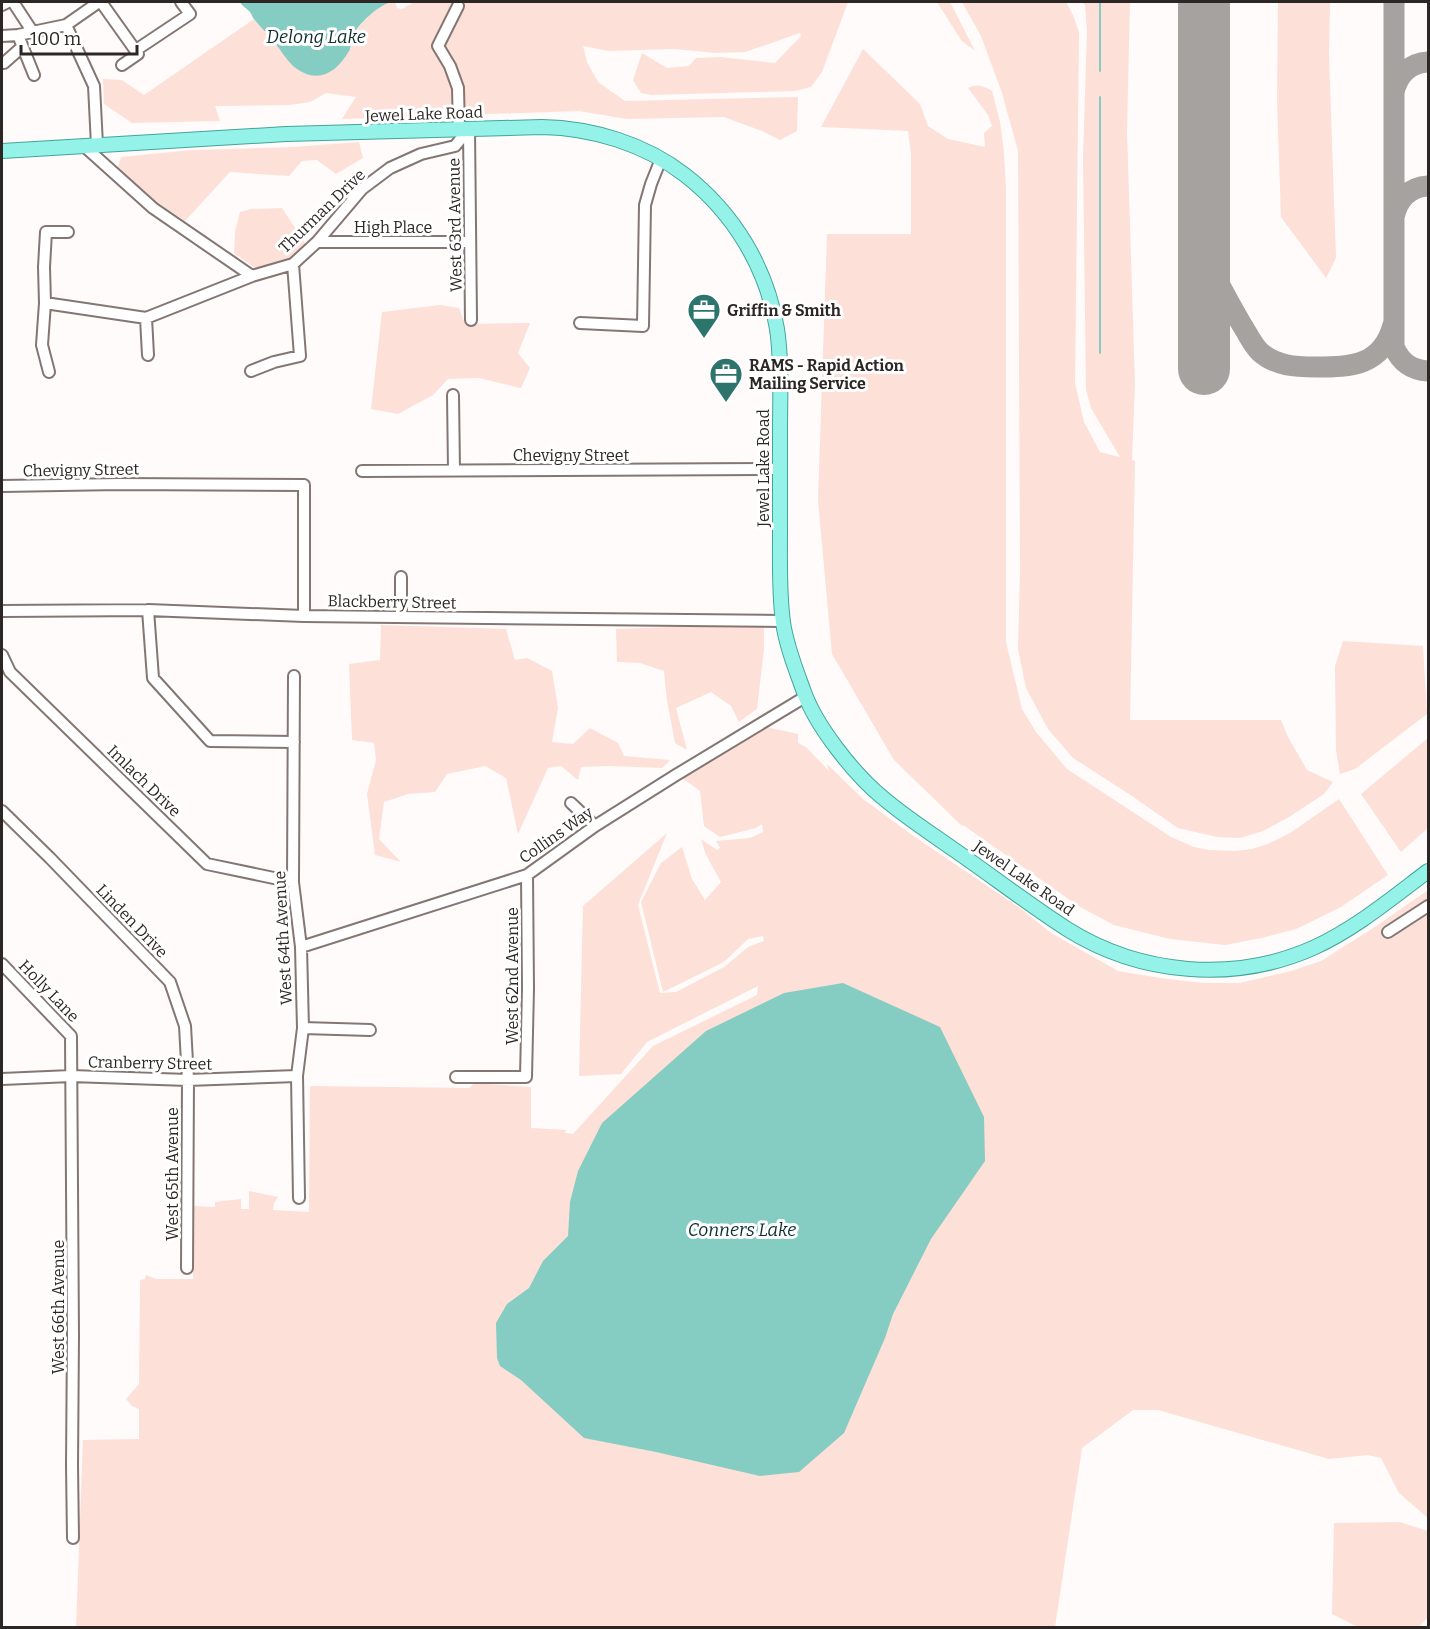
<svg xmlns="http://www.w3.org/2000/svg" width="1430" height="1629" viewBox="0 0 1430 1629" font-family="Bitter,serif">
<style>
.green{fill:#fde0d7}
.water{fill:#85ccc2}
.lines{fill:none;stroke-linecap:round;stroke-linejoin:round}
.stream{stroke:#85ccc2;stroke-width:2}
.taxiway{stroke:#a5a2a0;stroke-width:21}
.runway{stroke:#a5a2a0;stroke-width:52}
.minor-casing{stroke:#847773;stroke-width:14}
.major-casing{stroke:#42a59a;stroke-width:16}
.minor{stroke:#fff;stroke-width:10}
.major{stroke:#95f2e8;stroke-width:14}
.labels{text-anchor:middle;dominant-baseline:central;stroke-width:6;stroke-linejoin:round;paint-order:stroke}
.street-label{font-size:16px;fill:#2c2725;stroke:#fff}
.poi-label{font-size:16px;font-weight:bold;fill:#2c2725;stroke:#fff;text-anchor:start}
.water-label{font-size:18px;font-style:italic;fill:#0d302c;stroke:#fff}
</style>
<rect width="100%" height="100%" fill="#fefbfa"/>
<path class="green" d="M387,2H395L397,8L402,9L414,2H848L822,72L811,87L795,91L651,95L641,93L633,80L642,53L667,68L689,66L696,58L721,57L775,63L801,36L800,33L745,52L716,53L674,49L609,51L583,46L587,62L598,82L625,101L798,97L797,131L780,140L762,131L724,117L627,119L579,111L342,119L356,97L326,93L310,102L290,105L215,106L220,121L132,123L104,104L103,79L122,80L144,95L254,19L271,37L351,49C351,45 351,42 352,39C356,26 375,9 387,2Z
M937,2H950L975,51L961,40Z
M962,2H1066L1073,15L1079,32L1075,383L1084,422L1100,452L1120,457L1091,408L1086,390L1083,158L1087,32L1085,5L1082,2H1130L1127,131L1135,384L1132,460L1135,461L1130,720H1281L1288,737L1307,770L1333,782L1324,794L1289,817L1263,831L1240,838L1217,837L1178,828L1129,794L1073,758L1048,729L1026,688L1018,649L1020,570L1018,151L1002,93L981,36Z
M1278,2H1330L1329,55L1336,258L1326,278L1281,217L1277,99Z
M863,49L920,104L928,126L948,139L985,147L984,133L992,126L988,115L968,88C977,84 984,86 992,91L1000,122L1004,153L1006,189V642L1022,709L1036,732L1067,769L1171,837L1194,847L1209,850L1235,851L1252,849L1268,844L1290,833L1339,799L1388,875L1341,907L1296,929L1261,938L1225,945L1170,939L1114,925L1080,907L963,825L962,826L894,760L832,654L818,500L827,234H911V154L908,131L821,127Z
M359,142L363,158L336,174L317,160L302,161L289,176L230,172L185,221L141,191L118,167L121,157L193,150L294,147Z
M282,208L305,243L291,260L255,268L234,253L235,232L240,212L251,209Z
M440,305L459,308L465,324L530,323L518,353L530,368L521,388L479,378L448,379L433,395L398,414L371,409L382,312Z
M381,625L506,629L515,660L527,658L552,671L558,708L552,742L573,744L590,728L618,743L624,756L670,760L662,768L609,766L581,767L578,780L561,766L548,768L518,834L506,778L485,766L447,774L435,792L408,794L384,802L379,839L401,862L375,855L367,794L376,760L374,743L352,740L349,664L380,660Z
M764,626V649L757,709L739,722L731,706L711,692L676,708L687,750L675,743L667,701L664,671L640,663L617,662L616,629L670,627Z
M1343,641L1423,646L1427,714L1355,769L1340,774L1336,750L1335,666Z
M762,726L798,734V743L806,747L829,771L827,764L863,799L912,835L1020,908L1051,933L1118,971L1160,978L1203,983H1240L1291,971L1321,961L1375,927L1428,890V1518L1399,1493L1381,1458L1368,1455L1329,1459L1158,1410H1133L1082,1448L1055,1627L76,1628L83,1440L139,1439V1409L132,1406L126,1399L139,1384L140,1280L145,1279L146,1275L156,1279H193V1206L215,1207V1202L241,1199V1209H249V1191L278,1197L274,1203L273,1210L309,1212L310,1086L470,1088L474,1083L531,1087V1128L566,1130L565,1133L573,1134L653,1046L757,995L758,986L647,1042L621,1074L579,1076L583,906L667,833L638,905L660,993L676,992L724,967L748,947L764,941L763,936L748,939L724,962L663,992L641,902L661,863L682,847L692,879L705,900L721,882L706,855L701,839L717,850L720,848L716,841L750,838L763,832L762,824L756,828L720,837L704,826L700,791L682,778Z
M1428,738V828L1401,852L1361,794Z
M1400,1522L1428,1531V1617L1419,1627H1358L1332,1614L1334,1523Z"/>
<path class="water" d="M240,2H393C380,3 357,25 352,37C350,42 352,46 349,51C336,74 316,85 293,66C287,60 281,51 276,44C269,35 261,28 254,19C252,17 252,14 249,11C245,7 243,7 240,2Z
M843,983L940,1027L984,1117L985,1161L931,1239L893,1314L885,1338L844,1433L799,1472L760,1476L656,1452L584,1438L521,1380L500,1366L497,1358L496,1323L507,1304L529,1288L543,1261L568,1236L570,1202L578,1171L602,1123L706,1031L784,993Z"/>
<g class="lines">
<path class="stream" d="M1100,2V71
M1100,97V353"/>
<path class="taxiway" d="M1394,2V347C1401,363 1412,370 1428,371
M1394,92C1398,75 1410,63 1428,62
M1394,217C1398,199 1410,187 1428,186
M1205,257C1217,280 1229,303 1242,325C1248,334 1252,344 1260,352C1276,366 1295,367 1316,367C1351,367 1382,366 1393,325"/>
<path class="runway" d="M1204,369V2"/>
<defs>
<path id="minor" d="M13,2L32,31
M101,2L138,54L122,65
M2,5L8,2
M458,6L438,46L450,66L458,88L459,130
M66,25L94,86L97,145
M18,35L34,75
M2,36L18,35L66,25L99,2
M136,50L190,14L181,2
M4,63L22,47
M469,129L471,320
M84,146L153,208L252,276
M317,242H470
M45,303L146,318L252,276L293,264L317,242L362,189L390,168L421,154L455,146L469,129
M146,318L148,355
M580,323L643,326L645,205L651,184L661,159
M251,371L274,362L300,356L293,264
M49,372L42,345L45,303L44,267L46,232H68
M453,395L454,470
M362,471L780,469
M2,486L119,484L304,485V616
M148,610L153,678L210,741L294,742
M2,611L148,610L304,616L783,621
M401,617V577
M2,655L10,672L207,864L293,882
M294,676L293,882L301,947L303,1028L297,1076L299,1198
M571,803L595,826
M2,811L50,858L170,982L185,1026L188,1080L187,1268
M1388,932L1428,906
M301,947L527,875L595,826L676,775L805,697
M2,964L71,1036L73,1335L72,1465L73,1538
M303,1028L370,1030
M456,1077H526L528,988L527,875
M2,1079L71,1076L188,1080L297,1076"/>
<path id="major" d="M2,151L286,134L542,127C593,128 645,144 685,175C734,213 767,268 777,329C782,362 780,398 780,431C780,466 780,500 780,534C780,563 779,593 783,622C786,645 796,670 804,692C816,726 854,774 882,797C904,816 929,832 953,849C991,875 1028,904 1067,929C1140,975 1234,983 1313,948C1355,929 1392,898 1428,871"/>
</defs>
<use href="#minor" class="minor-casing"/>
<use href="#major" class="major-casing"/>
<use href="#minor" class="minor"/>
<use href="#major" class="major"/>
</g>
<defs>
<symbol id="office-pin" viewBox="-11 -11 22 30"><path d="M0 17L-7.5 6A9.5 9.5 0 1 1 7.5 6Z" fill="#2d746c" stroke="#fff"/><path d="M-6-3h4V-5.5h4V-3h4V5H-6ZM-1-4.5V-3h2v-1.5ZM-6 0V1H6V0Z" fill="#fff"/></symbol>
</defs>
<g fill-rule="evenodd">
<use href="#office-pin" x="685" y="291" width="38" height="52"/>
<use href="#office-pin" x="707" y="355" width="38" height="52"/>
</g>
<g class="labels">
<g class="street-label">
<text transform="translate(424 114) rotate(-2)">Jewel Lake Road</text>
<text transform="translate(322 211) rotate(-44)">Thurman Drive</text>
<text transform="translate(455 225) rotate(-91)">West 63rd Avenue</text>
<text x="393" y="227">High Place</text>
<text x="571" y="455">Chevigny Street</text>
<text transform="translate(763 468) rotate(-90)">Jewel Lake Road</text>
<text transform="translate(81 470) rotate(-1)">Chevigny Street</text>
<text transform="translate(392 602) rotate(1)">Blackberry Street</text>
<text transform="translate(144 781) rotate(44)">Imlach Drive</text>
<text transform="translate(556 835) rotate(-35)">Collins Way</text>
<text transform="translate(1024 878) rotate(35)">Jewel Lake Road</text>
<text transform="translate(132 921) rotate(46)">Linden Drive</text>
<text transform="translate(283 938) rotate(-93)">West 64th Avenue</text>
<text transform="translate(512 976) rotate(-90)">West 62nd Avenue</text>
<text transform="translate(49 991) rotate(46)">Holly Lane</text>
<text transform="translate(150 1063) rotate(1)">Cranberry Street</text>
<text transform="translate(172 1174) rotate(-90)">West 65th Avenue</text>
<text transform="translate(58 1307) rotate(-90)">West 66th Avenue</text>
</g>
<g class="poi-label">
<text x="727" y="310">Griffin &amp; Smith</text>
<text x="749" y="365">RAMS - Rapid Action<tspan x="749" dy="18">Mailing Service</tspan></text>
</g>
<g class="water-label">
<text x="316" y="37">Delong Lake</text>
<text x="742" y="1230">Conners Lake</text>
</g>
</g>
<rect width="1430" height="1629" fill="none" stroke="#2c2725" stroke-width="6"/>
<path d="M21 45v9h116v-9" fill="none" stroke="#2c2725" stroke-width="3"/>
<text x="30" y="45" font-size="18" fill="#2c2725" stroke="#ffffff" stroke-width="4.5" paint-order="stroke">100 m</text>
</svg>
